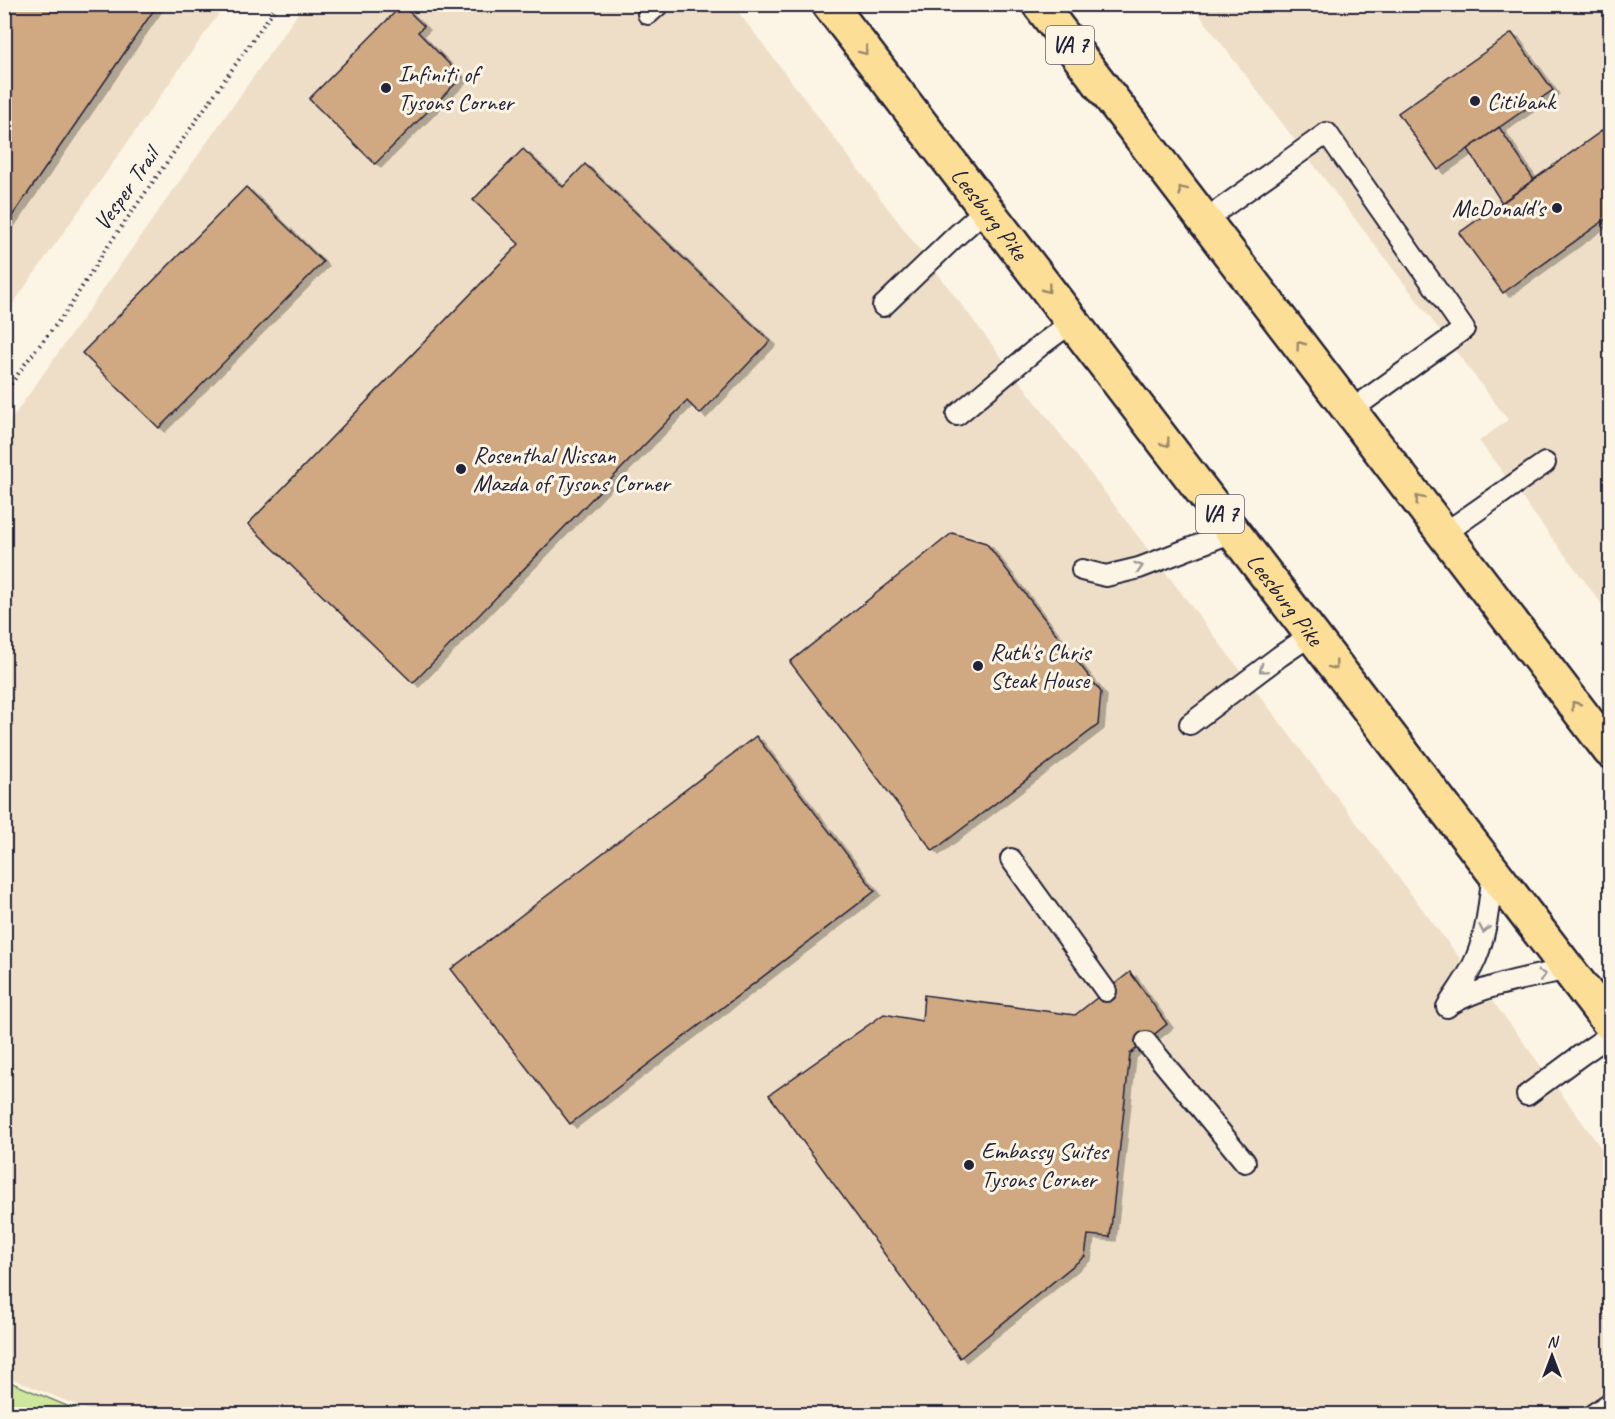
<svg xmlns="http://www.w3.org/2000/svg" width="1615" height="1419" viewBox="0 0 1615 1419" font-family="Caveat,sans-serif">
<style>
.built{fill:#efdec7}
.green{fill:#cfe79c;stroke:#78846c;stroke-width:1.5}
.building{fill:#d0a982;stroke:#22223b;stroke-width:1.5;filter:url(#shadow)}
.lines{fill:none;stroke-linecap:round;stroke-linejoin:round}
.service-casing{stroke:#22223b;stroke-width:24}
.trunk-casing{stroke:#22223b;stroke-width:38}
.path{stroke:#22223b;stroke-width:4;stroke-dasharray:1.5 4.5;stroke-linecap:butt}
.service{stroke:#fcf5e5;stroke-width:20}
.trunk{stroke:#fdde96;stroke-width:33}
.oneway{stroke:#9a896d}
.oneway2{stroke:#9a9698}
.poi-dot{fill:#22223b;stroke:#fcf5e5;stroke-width:2}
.labels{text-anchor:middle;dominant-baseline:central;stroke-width:6;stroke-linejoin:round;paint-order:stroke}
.shield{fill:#fcf5e5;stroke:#63616e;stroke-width:1.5}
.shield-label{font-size:22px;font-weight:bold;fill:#22223b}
.poi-label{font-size:24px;fill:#22223b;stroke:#fcf5e5;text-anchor:start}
.street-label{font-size:24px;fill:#22223b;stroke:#fcf5e5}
</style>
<defs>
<filter id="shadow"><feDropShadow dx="6" dy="4" stdDeviation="0" flood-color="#0004"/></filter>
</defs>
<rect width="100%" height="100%" fill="#fcf5e5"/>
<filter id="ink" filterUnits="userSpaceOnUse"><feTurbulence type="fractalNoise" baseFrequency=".0167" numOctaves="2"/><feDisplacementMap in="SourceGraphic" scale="12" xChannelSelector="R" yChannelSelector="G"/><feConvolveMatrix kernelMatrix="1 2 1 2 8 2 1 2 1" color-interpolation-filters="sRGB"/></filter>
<g filter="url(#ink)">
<path class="built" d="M5,5H225L5,315Z
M304,5H733L1513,1028L1610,1160V1414H98L5,1376V428Z
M1192,5H1610V615L1479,441L1508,420Z"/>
<path class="green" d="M5,1380L86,1414H5Z"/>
<path class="building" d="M4,4H158L4,228Z
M402,5L424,26L418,32L462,77L375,164L309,99Z
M1512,33L1553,90L1438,170L1398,113Z
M1610,125V216L1503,293L1459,233Z
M1499,127L1534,180L1502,203L1468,149Z
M523,149L563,187L585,164L770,341L700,414L687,401L413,683L248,524L519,244L473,200Z
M246,187L323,262L159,428L82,353Z
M952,533L986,543L1101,692L1098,725L933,851L790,662Z
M756,736L875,891L570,1124L451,969Z
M1130,972L1167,1024L1130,1054L1110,1237L1088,1235L1085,1256L960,1358L769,1095L884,1014L922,1021L924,995L1075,1015Z"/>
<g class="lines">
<defs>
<path id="service" d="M648,14L659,4
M1205,220L1327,133L1464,329L1350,411
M883,306L956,236L986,209
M957,415L1041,345L1072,322
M1445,533L1545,463
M1082,570L1106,576L1139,568L1233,532
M1190,724L1280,656L1311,635
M1011,859L1106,991
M1449,1005C1486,984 1528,978 1569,969
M1447,1007C1455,994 1465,981 1472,967C1487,938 1489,903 1493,871
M1146,1042L1245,1162
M1527,1095L1581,1055L1610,1035
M1594,1414L1610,1403"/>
<g id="trunk">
<path id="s1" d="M829,4L1610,1024"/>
<path d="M1039,4L1610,751"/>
</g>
</defs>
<use href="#service" class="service-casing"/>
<use href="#trunk" class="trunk-casing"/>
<path class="path" d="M4,394L25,364L69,308L103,253L278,4"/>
<use href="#service" class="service"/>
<use href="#trunk" class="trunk"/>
</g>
<defs><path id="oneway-chevron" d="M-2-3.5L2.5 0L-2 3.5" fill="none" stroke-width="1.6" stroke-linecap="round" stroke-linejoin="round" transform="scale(1.5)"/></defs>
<g class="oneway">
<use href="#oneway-chevron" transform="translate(864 51) rotate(52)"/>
<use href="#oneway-chevron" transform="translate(1182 190) rotate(-128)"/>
<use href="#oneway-chevron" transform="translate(1047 289) rotate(53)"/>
<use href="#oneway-chevron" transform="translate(1300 345) rotate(-127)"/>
<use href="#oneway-chevron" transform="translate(1166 443) rotate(52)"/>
<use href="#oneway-chevron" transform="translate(1419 499) rotate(-128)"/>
<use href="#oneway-chevron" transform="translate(1334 666) rotate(52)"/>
<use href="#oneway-chevron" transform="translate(1575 705) rotate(-127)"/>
</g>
<g class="oneway2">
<use href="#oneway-chevron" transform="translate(1139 567) rotate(-17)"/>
<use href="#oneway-chevron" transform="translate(1263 669) rotate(143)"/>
<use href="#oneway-chevron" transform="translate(1484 929) rotate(101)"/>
<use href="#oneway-chevron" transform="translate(1542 975) rotate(-12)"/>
</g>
</g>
<g class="poi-dot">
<circle cx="386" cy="88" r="6"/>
<circle cx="1475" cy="101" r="6"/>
<circle cx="1557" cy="208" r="6"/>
<circle cx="461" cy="469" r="6"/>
<circle cx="978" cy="666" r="6"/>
<circle cx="969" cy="1165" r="6"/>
</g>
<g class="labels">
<g class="shield">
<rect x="1046" y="26" width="48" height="38" rx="4.5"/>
<rect x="1196" y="495" width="48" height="38" rx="4.5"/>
</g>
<g class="shield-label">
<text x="1070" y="45">VA 7</text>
<text x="1220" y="514">VA 7</text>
</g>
<g class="poi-label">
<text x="398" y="74">Infiniti of<tspan x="398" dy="28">Tysons Corner</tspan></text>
<text x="1487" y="101">Citibank</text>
<text x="1545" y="208" text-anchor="end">McDonald's</text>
<text x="473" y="455">Rosenthal Nissan<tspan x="473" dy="28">Mazda of Tysons Corner</tspan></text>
<text x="990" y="652">Ruth's Chris<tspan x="990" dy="28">Steak House</tspan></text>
<text x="981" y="1151">Embassy Suites<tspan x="981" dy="28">Tysons Corner</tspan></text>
</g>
<g class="street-label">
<text transform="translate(126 189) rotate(-55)">Vesper Trail</text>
<text stroke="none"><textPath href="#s1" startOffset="264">Leesburg Pike</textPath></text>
<text stroke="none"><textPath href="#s1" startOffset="750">Leesburg Pike</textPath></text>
</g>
</g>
<rect width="1615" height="1419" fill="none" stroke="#fcf5e5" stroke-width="24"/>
<rect x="12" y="12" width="1591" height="1395" fill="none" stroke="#22223b" stroke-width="2" filter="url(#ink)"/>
<g transform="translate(1552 1356)" stroke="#fcf5e5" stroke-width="4.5" paint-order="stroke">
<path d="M0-4.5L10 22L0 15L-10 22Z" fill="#22223b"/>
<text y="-9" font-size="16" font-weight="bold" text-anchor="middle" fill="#22223b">N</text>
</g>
</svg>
